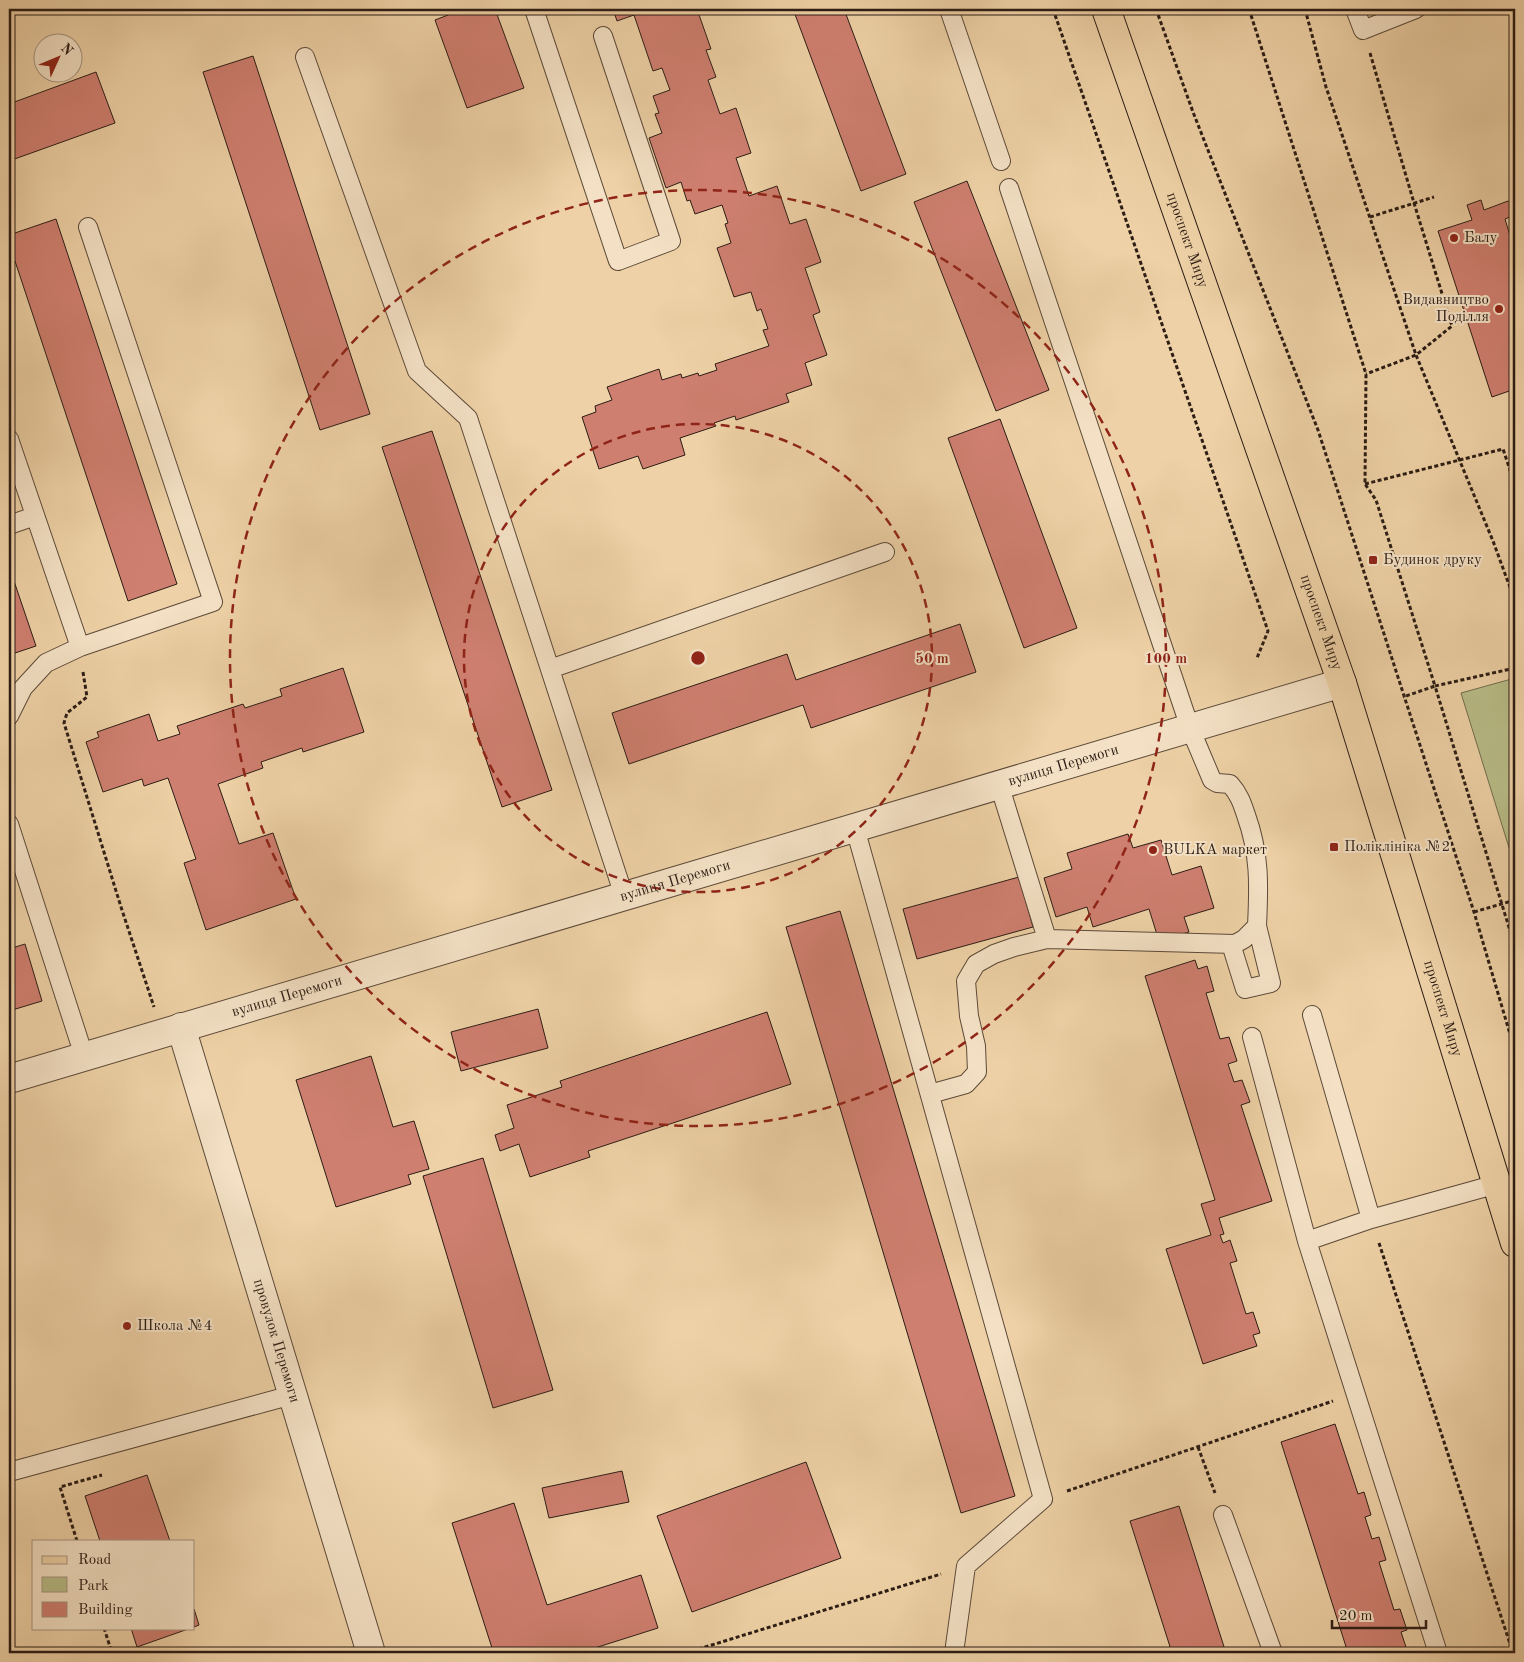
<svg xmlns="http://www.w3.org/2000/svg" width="1524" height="1662" viewBox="0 0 1524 1662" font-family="'Old Standard TT',serif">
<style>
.green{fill:#b8bc87;stroke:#726c4e}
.building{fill:#cf7f70;stroke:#2c1d15}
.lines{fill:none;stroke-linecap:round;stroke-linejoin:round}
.lane-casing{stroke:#5c4a39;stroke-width:20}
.street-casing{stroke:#5c4a39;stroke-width:30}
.primary-casing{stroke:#2c1d15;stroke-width:30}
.path{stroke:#2c1d15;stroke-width:3;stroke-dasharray:4 2.5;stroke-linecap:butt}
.lane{stroke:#f4e1c5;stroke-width:18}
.street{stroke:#f4e1c5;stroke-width:28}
.primary{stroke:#eed1a6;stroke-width:28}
.ring{fill:none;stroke:#8f2418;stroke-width:2.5;stroke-dasharray:9 6}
.poi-dot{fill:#8f2418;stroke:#f4e1c5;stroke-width:2}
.labels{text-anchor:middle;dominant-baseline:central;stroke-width:4;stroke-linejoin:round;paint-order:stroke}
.poi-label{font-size:15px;fill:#2c1d15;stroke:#f4e1c5;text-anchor:start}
.street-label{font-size:15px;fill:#2c1d15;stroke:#f4e1c5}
.centre{fill:#8f2418;stroke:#f4e1c5;stroke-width:2.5}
.ring-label{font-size:15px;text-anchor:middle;font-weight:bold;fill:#8f2418;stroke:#f4e1c5;stroke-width:4;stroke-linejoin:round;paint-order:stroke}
</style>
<rect width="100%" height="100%" fill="#eed1a6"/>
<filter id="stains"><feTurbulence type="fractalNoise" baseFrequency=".004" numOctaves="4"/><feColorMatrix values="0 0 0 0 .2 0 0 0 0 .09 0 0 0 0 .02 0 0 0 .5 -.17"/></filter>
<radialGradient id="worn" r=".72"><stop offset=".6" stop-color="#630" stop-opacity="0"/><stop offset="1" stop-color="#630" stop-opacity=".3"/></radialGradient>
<path class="green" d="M1515,678V867L1461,693Z"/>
<path class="building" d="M446,9H495L524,88L467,108L435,20L448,15Z
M613,9H697L711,49L706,50L716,77L708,80L720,114L736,108L751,153L736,158L749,196L777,186L790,224L806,219L821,262L805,268L820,312L813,315L827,355L805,363L812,385L786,394L789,402L736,420L735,416L714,423L716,426L680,438L685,455L643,469L638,456L599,469L582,417L596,412L595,406L612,400L607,387L659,369L662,380L681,374L682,378L698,373L699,376L717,370L715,364L769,346L763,330L768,329L761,309L757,311L751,292L734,297L717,248L731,243L725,224L728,223L722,205L695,214L690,200L687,201L681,182L666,188L649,138L662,133L655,114L659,113L653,96L670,90L662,68L653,71L634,15L617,21Z
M793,9H844L906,174L861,191Z
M253,56L370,414L320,430L203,72Z
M96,72L115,123L9,161V104Z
M967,181L1049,390L996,411L914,202Z
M1481,200L1484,210L1508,201L1515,205V215L1505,219L1515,252V389L1492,397L1438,231L1472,220L1467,205Z
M56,219L177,584L128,601L9,243V235Z
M1000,419L1077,628L1024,648L948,438Z
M432,431L552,790L502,807L382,447Z
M14,581L36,646L9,655V583Z
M960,624L976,672L811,728L803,705L629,764L612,713L787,654L796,680Z
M343,668L364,732L303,752L302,748L261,762L263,768L218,784L239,844L273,833L296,899L206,930L184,863L196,859L168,778L144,786L142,779L103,792L86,742L99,737L97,732L149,714L158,741L180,734L177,726L243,704L245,708L282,696L280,689Z
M1128,834L1133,848L1161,840L1172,875L1201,866L1214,908L1184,917L1189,932L1159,941L1149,909L1093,927L1087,907L1056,917L1044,878L1072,869L1067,853Z
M1019,877L1033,927L917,959L903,909Z
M840,911L1015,1496L961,1513L786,927Z
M25,944L42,1001L9,1011V949Z
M1195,960L1198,969L1207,966L1214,991L1206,993L1220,1039L1229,1037L1237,1061L1228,1064L1234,1082L1242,1080L1250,1102L1241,1105L1272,1201L1219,1218L1224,1234L1220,1235L1223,1243L1230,1240L1237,1261L1230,1263L1246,1314L1253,1312L1260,1333L1253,1335L1257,1346L1203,1364L1166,1249L1211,1235L1201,1204L1215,1200L1145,976Z
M538,1009L548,1048L461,1071L451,1032Z
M767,1012L791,1084L588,1151L590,1157L530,1177L519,1144L500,1151L495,1135L514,1128L507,1105L562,1087L560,1081Z
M371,1056L393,1127L414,1121L429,1169L408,1175L411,1184L336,1207L296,1080Z
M483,1158L553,1390L493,1408L423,1176Z
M1335,1424L1358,1494L1364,1492L1371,1515L1365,1517L1372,1539L1379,1537L1386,1560L1379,1562L1394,1610L1400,1609L1407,1630L1401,1632L1408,1653H1348L1281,1442Z
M806,1462L841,1558L692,1612L657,1516Z
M622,1471L629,1502L549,1518L542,1488Z
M147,1475L170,1541H100L85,1496Z
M514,1503L547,1605L641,1575L658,1628L579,1653H498L492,1648L452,1523Z
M1179,1506L1226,1653H1172L1130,1521Z
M194,1609L199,1625L194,1627Z
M131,1628H191L137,1647Z"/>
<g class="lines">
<defs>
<path id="lane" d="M534,9L618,261L671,241L603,36
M949,9L1001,161
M1355,9L1363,30L1416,9
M305,57L417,371L468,418L624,896
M9,439L80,647
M9,525L35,516
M550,669L885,552
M9,716L23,688L46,663L80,647L213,602L88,227
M999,784L1047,939
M9,824L84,1056
M855,828L1043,1499L966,1566L954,1653
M1231,944L1245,989L1271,983L1257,926
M1312,1015L1371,1219
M1252,1037L1307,1241
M930,1094L966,1084L977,1072L976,1046L969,1016L966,981L976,964L994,954L1014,947L1047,939L1235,944L1244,939L1257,926C1259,885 1260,854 1246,815C1242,803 1239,794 1230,784L1217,783L1212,780L1190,728L1009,188
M9,1472L292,1395
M1223,1515L1273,1653
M1438,1653L1307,1241L1371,1219L1497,1184"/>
<g id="street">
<path id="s1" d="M181,1027L371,1653"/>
<path id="s2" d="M9,1079L1342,683"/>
</g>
<g id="primary">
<path id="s3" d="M1106,9L1342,683L1515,1243"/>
</g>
</defs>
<use href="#lane" class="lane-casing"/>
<use href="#street" class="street-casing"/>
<use href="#primary" class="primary-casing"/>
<path class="path" d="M1053,9L1268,631L1257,658
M1156,9L1193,112L1318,430L1474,912L1515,1051
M1249,9L1366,374L1365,484L1376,500L1435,686L1403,697
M1305,9L1326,87L1416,355L1366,374
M1370,53L1414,203L1452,326L1416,355L1493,541L1515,601
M1370,217L1434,197
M1365,484L1503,449L1515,485
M1515,668L1435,686L1515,947
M83,672L87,697L67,713L64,723L121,907L154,1007
M1474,912L1515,900
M1379,1243L1513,1653
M1198,1447L1215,1493
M1067,1491L1333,1401
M77,1541L60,1487L102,1475
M104,1628L112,1653
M153,1653L159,1651L160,1653
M686,1653L941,1574"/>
<use href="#lane" class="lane"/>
<use href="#street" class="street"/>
<use href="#primary" class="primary"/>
</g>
<g class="ring">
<circle cx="698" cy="658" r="234"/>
<circle cx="698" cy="658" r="468"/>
</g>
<g class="poi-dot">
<circle cx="1454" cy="238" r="5"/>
<circle cx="1499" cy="309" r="5"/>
<rect x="1368" y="555" width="10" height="10" rx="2.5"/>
<rect x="1329" y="842" width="10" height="10" rx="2.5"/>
<circle cx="1153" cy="850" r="5"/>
<circle cx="127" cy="1326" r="5"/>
</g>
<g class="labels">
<g class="poi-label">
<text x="1464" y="238">Балу</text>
<text x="1489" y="300" text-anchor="end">Видавництво<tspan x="1489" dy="17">Поділля</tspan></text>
<text x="1383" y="560">Будинок друку</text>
<text x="1344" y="847">Поліклініка №2</text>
<text x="1163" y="850">BULKA маркет</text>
<text x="137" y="1326">Школа №4</text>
</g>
<g class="street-label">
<text stroke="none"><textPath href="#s3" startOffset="245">проспект Миру</textPath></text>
<text stroke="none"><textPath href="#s3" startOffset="650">проспект Миру</textPath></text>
<text stroke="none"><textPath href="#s2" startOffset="1100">вулиця Перемоги</textPath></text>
<text stroke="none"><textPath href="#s2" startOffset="695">вулиця Перемоги</textPath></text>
<text stroke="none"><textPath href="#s2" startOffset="290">вулиця Перемоги</textPath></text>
<text stroke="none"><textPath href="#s3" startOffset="1055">проспект Миру</textPath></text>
<text stroke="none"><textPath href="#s1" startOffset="328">провулок Перемоги</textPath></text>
</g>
</g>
<circle cx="698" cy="658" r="8" class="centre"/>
<g class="ring-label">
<text x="932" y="663">50 m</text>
<text x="1166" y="663">100 m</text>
</g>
<rect width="1524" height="1662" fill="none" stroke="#eed1a6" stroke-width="30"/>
<rect x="10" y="10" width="1504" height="1642" fill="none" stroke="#2c1d15" stroke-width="2.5"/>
<rect x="15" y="15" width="1494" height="1632" fill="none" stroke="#2c1d15"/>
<rect x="32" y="1540" width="162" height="90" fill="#f4e1c5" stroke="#a4937f"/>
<rect x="42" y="1556" width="25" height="8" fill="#eed1a6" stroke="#a4937f"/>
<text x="78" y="1564" font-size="15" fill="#2c1d15">Road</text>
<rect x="42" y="1577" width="25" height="15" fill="#b8bc87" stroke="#a4937f"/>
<text x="78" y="1590" font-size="15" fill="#2c1d15">Park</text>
<rect x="42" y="1602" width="25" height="15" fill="#cf7f70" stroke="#a4937f"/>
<text x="78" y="1614" font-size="15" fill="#2c1d15">Building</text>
<g transform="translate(58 58) rotate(46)"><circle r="24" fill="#f4e1c5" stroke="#a4937f"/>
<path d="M0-4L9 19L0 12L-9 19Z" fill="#8f2418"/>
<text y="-8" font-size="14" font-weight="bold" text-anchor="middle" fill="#2c1d15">N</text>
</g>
<path d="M1332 1620v8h94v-8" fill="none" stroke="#2c1d15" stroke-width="2.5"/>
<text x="1339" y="1620" font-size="15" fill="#2c1d15" stroke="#f4e1c5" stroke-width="4" paint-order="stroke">20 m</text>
<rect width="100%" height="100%" filter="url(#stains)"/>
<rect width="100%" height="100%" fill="url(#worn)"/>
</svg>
